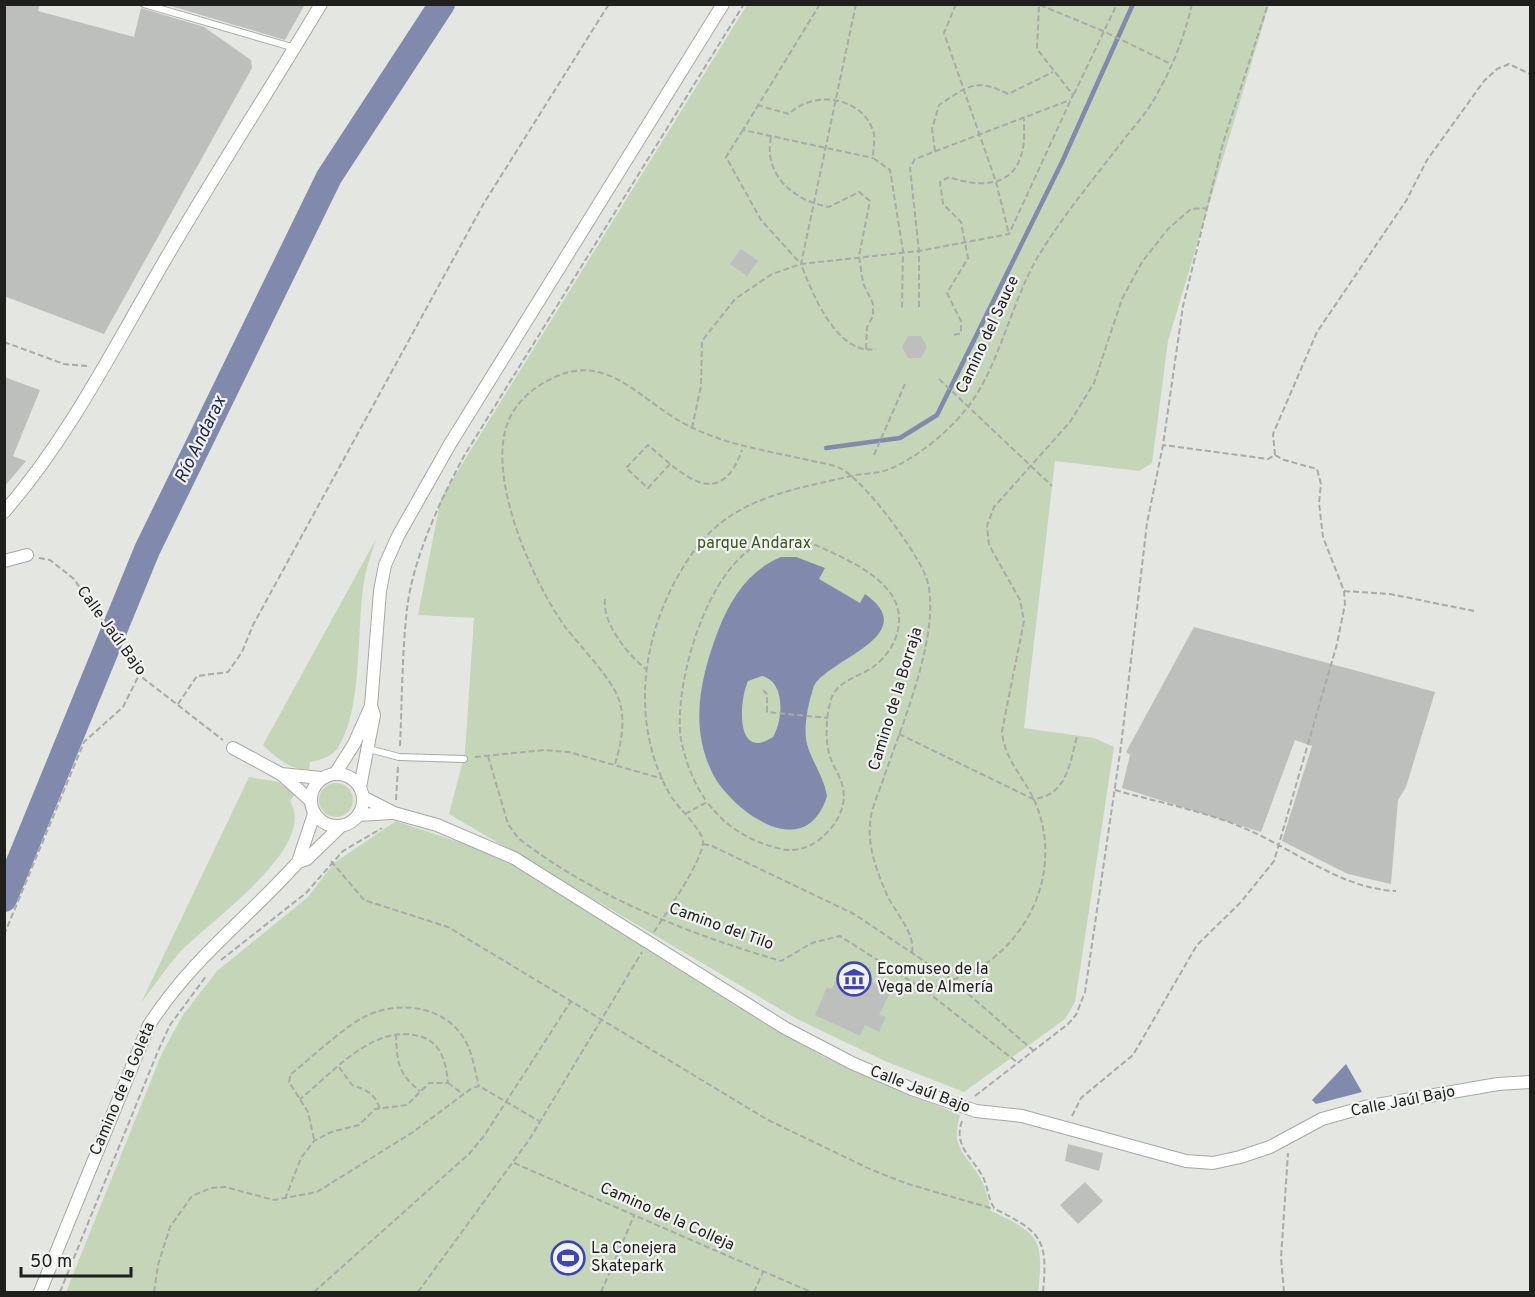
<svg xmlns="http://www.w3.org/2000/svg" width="1535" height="1297" viewBox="0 0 1535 1297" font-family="Overpass,sans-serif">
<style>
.green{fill:#c4d6b7}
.water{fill:#8189ad;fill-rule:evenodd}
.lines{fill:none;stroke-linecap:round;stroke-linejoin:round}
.stream{stroke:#8189ad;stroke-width:4.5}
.river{stroke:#8189ad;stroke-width:26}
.building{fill:#bdbfbc}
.service-casing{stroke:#a6a8a5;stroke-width:8}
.minor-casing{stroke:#a6a8a5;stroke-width:14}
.path{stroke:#a8aaa7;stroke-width:2;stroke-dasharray:6 3;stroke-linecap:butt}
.service{stroke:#fff;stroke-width:6}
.minor{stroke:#fff;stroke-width:12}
.labels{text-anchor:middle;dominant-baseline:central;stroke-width:4.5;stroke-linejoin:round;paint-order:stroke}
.street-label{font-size:16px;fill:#1f1f1e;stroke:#f1f3f0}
.park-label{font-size:16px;fill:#3b5622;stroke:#f1f3f0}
.poi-label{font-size:16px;fill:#1f1f1e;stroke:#f1f3f0;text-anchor:start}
.water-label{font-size:18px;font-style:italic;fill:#1e2352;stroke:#f1f3f0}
</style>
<rect width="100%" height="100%" fill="#e4e6e2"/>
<path class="green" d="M747,5H1269L1168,341L1152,463L1139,471L1055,461L1024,728L1094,738L1114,747L1075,1002L1065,1019L964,1092L885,1061L797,1019L449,814L465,753L474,618L418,615L441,498Z
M376,539C371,555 365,571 363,588C357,632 362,706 340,744C334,756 322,760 310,762L309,769C290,771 276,757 263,745Z
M249,777L278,782L295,794L290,801C319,847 208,922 180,952C166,968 154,986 141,1003Z
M319 800a17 17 0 1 1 34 0a17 17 0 1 1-34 0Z
M396,821L467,845L514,866L824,1057L960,1115C950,1149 966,1153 981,1179C986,1188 988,1201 991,1211C1040,1234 1044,1239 1038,1292H66L162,1053L183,1015L217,971L308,897L334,863Z"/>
<path class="water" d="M781,557H796L825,568L819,579L860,603L865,594C926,637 820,661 813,689C808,705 803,728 807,744C812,762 824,777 827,796C808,857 750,823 722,788C712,776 705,758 702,743C694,706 705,665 718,631C730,599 749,570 781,557ZM762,676C786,682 783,720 773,737C735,762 739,701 748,681Z
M1346,1064L1362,1092L1316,1104L1312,1100Z"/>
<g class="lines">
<path class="stream" d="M826,448L900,438L937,415L1062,162L1133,4"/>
<path class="river" d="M4,899L147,550L329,177L442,4"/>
</g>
<path class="building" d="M4,4H40L38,11L134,37L141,8L204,27L251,60L252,68L104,334L4,296Z
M164,4H305L285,40Z
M741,249L758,261L747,276L730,264Z
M908,336H921L927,347L921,358H908L902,347Z
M4,377L40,390L13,456L26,461L4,487Z
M1194,627L1435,692L1406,787L1398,800L1391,884L1348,874L1282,841L1312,746L1295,740L1261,832L1122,788L1130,755L1126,752Z
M842,968L891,991L879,1015L886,1017L879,1032L865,1025L860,1036L815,1015L827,987L832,989Z
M1068,1144L1103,1153L1099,1171L1065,1161Z
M1085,1182L1103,1201L1078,1224L1060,1205Z"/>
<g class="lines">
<defs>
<path id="service" d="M144,4L295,48
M369,749L399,757L464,759"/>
<path id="minor" d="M4,512C65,442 108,359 154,279C207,186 266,96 321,4
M4,561L27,555
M233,748L281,774L310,800
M311 800a26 26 0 1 1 52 0a26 26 0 1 1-52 0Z
M281,774L321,778
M335,774L354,744L371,706
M360,787L374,715L371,706L380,591L385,565L398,536L450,444L723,4
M363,797L394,813L437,825L514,858L785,1028L852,1063L912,1089L976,1111L1022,1116L1186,1161L1213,1163L1240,1157L1270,1147L1322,1119L1365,1107L1498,1084L1530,1082
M358,815L392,813
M298,862L314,814
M40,1292L149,1025C193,957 246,920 298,862L307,859L341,826"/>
</defs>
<use href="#service" class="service-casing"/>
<use href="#minor" class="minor-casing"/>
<path class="path" d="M820,4L743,130L873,158
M856,4L801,264C812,293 837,356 876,349
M956,4L944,33L996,182L1009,234
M1040,5L1103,31L1171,64
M1074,94L1117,4
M757,105L789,114C814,89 865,97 874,134C875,141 873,150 873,158L890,170L903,251L902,309
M743,130L726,157L761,220L800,263
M771,137C763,176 795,201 829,207L859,192L870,201L859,256L863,283L873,304V316L867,327L866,351
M935,151L932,129L939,105C967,87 975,77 1008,94L1053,72
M919,307V251L910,168L915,159L1070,100
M954,335L961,333V321L947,293L968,258L961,222L943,204L940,182L949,177C977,187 1014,189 1022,152C1025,142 1024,130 1024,119
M4,342L64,364L88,366
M939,379L1052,486
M692,428L701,386L702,341L735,299L772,274L801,264L919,251L1009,234L1073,95L1037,49L1039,4
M874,455L905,384
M1275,455L1273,434L1317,332L1406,201L1427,160L1484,81L1497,69L1509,64L1530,74
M670,464L648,488L626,468L648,445C679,471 719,515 742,450
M39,558L50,560L74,579L139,675L223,740
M1344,591L1390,594L1474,611
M605,599C602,623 628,655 646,669
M763,690L767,694V712L828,718
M178,704L197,676L228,672L242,652L253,625L484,203L609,4
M899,734L1033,799C1067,796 1070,763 1077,736
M400,746C402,701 402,654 407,609C413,558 440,501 464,456L744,4
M488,756L508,824L518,838C594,897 689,934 781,961L812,943L840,936L926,991C945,982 966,976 984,965C1036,929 1060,864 1036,804C1025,778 1004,760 1002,731L1024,621L1020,600L989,545L987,526L994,507L1070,422L1094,383L1122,299L1142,262L1168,229L1191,209L1207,208
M475,757L544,750L569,752L663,779
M615,764C621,744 626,721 619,700C613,680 580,646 566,628C533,583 486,477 508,422C515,404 530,390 547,381C600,351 632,391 673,417C690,428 708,435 726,441C753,449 781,454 808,460C820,463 835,464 845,471C870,489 910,543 924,572C947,620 901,727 884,777C879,793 870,810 870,826C868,849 878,874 887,895C895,912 916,934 912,953
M1115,790C1156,802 1200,810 1239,826C1290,846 1340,889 1396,891
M396,800L398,767
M685,814L707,802C727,828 749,841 781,849C795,852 808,848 819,840C836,826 850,805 841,781C837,771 829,759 828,748C825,733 827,713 831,699C838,680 859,677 873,667C899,648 909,613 887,589C873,572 850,561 831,552C816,545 800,538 783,538C713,538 672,684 681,739C685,761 694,784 707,802
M703,844L712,846L854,914L951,979L1035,1052
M331,861L364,900L448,927L768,1120L872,1170L908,1184L994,1209
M654,932C666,913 702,862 703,842C703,831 679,808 672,798C627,723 642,628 689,558C728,498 788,491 851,476C864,473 880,474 892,468C919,456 949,431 967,408C999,368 1012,299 1039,255C1064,214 1096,176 1125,138C1136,124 1149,110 1157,94C1173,66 1185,35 1192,4
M4,935L84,742L123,707L139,675
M221,960L306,893L343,851L382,828
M926,991L1018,1063
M396,1034C397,1061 397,1073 420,1091
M339,1067L352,1085C366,1090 374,1092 380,1109
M448,1083L463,1094
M975,1096L1068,1024L1076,1015L1085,992L1121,746L1147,523L1163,445L1183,306L1223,143L1268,4
M1072,1116L1081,1098L1133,1055L1197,945L1241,902L1274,861L1337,644L1345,604L1344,591L1323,537L1319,503L1321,484L1317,469L1284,460L1275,455L1268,459L1163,445
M962,1121C953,1146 972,1157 983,1177C988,1187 988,1200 995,1209C1042,1232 1048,1240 1043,1292
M314,1139L308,1112L289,1082L291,1074C311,1058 344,1027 364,1017C399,999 447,1006 466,1042C473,1055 475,1072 479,1086
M514,1163L811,1292
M285,1199L301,1158L314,1141L331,1132L359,1125L375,1109L407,1105L429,1083H448C446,1063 442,1042 419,1036C372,1024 333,1073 300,1099
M60,1292L158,1051L170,1025L207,975
M154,1292L158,1265L170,1227L192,1196L211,1188L225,1187L274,1200L317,1192L413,1132L472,1088L479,1086L539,1121
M314,1292L469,1154L484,1136L571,1001
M418,1292L529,1140L642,952
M601,1292L634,1216
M754,1292L763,1272
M1284,1292L1281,1258L1288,1153"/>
<use href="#service" class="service"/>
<use href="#minor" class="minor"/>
</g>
<defs>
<symbol id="museum-ring" viewBox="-11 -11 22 22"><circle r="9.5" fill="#f1f3f0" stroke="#3e43b7" stroke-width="1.5"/><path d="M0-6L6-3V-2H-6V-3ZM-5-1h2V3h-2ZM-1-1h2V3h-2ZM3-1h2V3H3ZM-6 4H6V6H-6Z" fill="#3e43b7"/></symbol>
<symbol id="stadium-ring" viewBox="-11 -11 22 22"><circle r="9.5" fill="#f1f3f0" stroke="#3e43b7" stroke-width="1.5"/><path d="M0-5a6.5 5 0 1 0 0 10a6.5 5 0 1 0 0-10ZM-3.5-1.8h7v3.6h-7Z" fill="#3e43b7"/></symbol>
</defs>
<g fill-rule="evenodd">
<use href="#museum-ring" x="835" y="960" width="38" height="38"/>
<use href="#stadium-ring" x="549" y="1239" width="38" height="38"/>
</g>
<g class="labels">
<g class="street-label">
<text transform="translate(988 335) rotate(-65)">Camino del Sauce</text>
<text transform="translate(111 631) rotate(54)">Calle Jaúl Bajo</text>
<text transform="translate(896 699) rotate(-73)">Camino de la Borraja</text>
<text transform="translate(721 927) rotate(20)">Camino del Tilo</text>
<text transform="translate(123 1089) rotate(-67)">Camino de la Goleta</text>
<text transform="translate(920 1090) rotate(21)">Calle Jaúl Bajo</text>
<text transform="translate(1403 1102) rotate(-11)">Calle Jaúl Bajo</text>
<text transform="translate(667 1217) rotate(24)">Camino de la Colleja</text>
</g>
<g class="park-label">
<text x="754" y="544">parque Andarax</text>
</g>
<g class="poi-label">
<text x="877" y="970">Ecomuseo de la<tspan x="877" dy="18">Vega de Almería</tspan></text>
<text x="591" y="1249">La Conejera<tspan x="591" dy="18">Skatepark</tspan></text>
</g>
<g class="water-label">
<text transform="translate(201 440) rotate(-64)">Río Andarax</text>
</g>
</g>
<rect width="1535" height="1297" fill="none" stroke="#1f1f1e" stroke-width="12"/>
<path d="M21 1267v9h110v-9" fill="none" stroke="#1f1f1e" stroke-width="3"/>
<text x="30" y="1267" font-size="18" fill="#1f1f1e" stroke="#f1f3f0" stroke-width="4.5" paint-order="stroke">50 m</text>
</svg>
